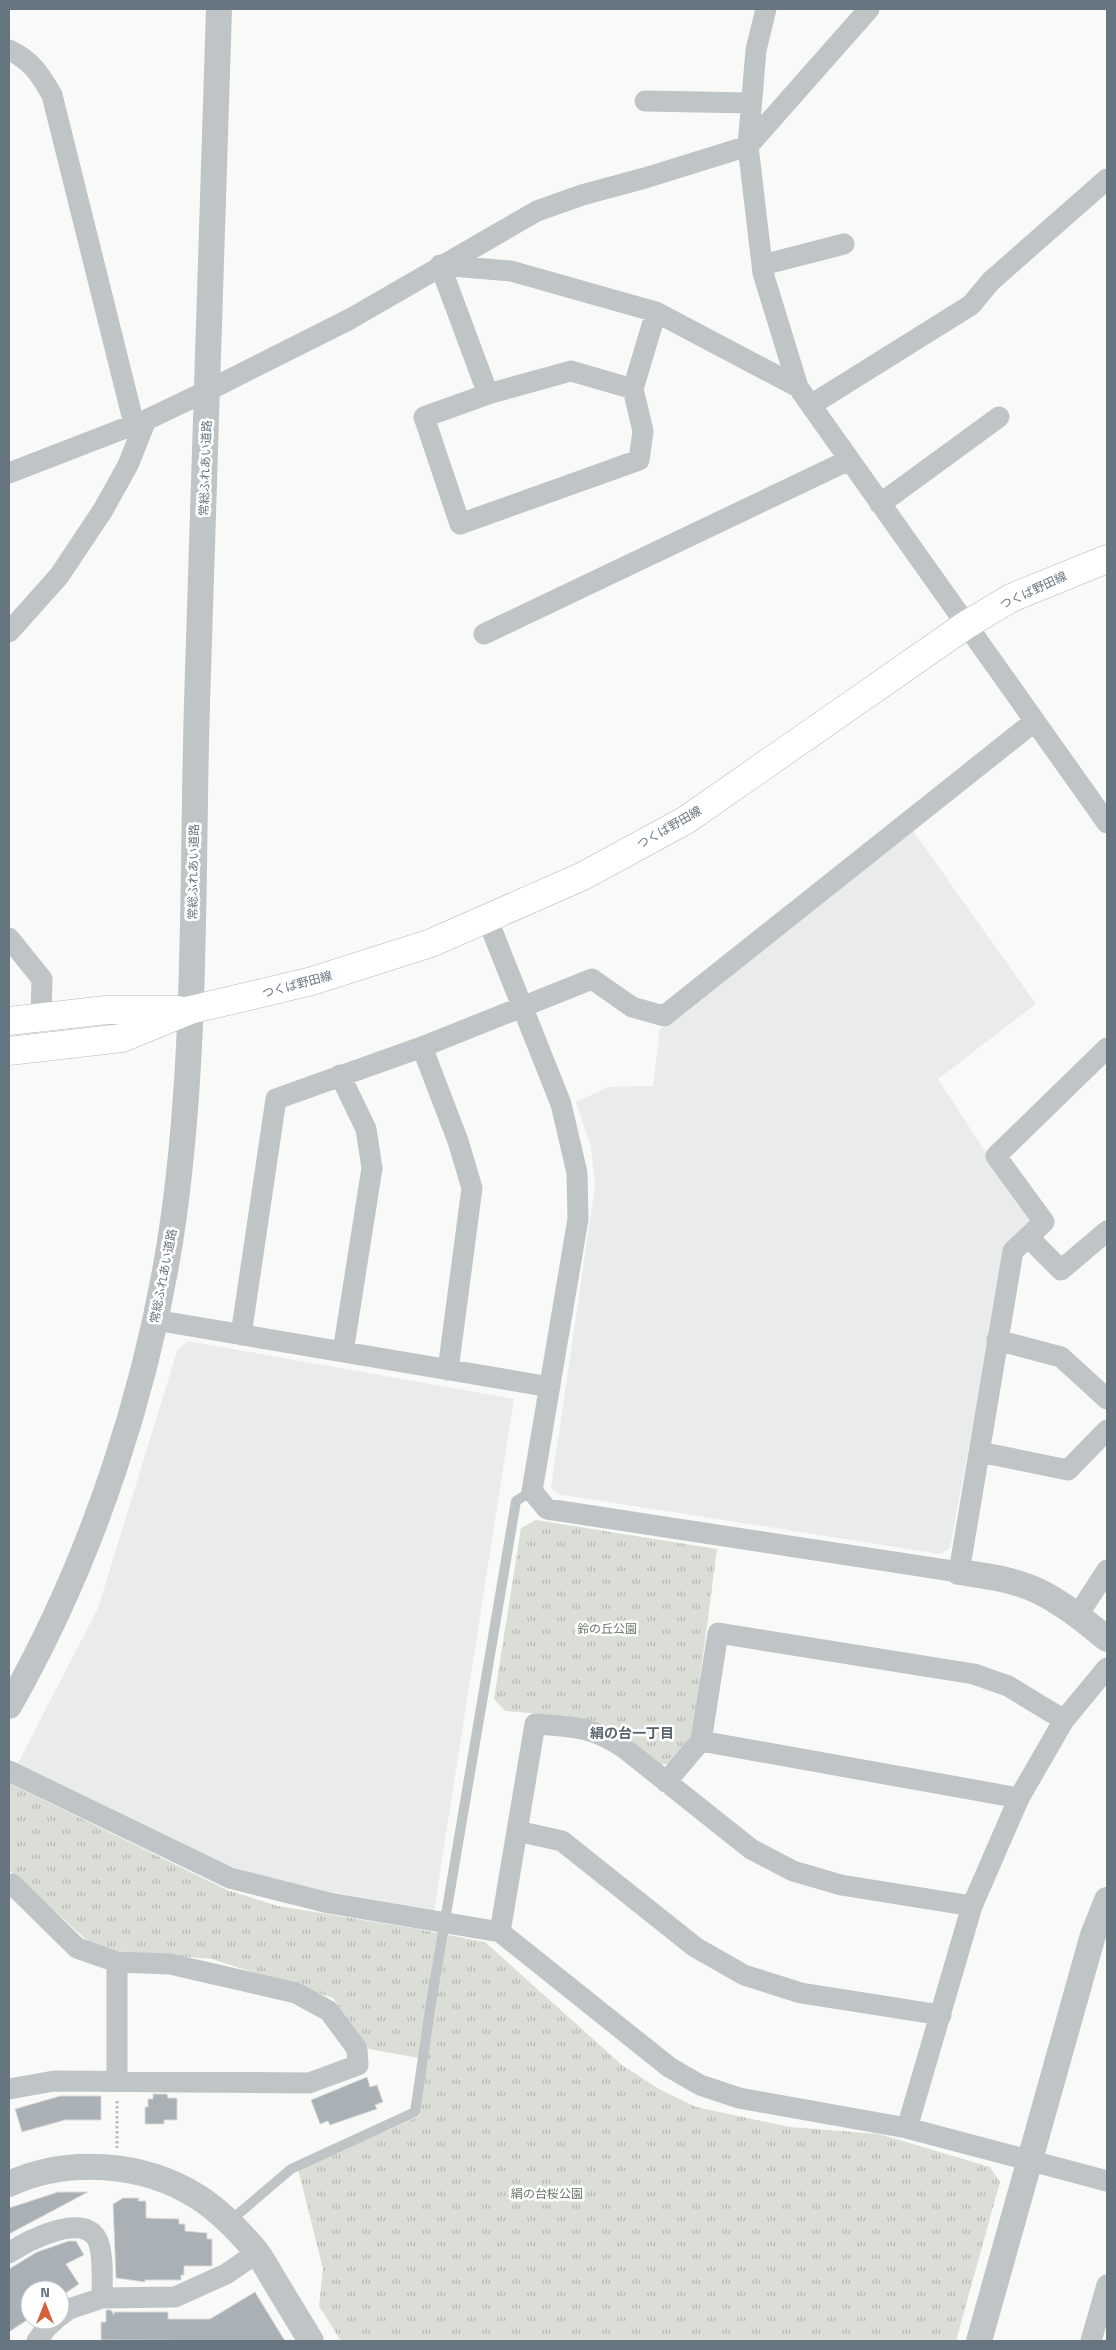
<svg xmlns="http://www.w3.org/2000/svg" width="1116" height="2350" viewBox="0 0 1116 2350" font-family="'Titillium Web','Noto Sans JP',sans-serif">
<style>
.built{fill:#eaebeb}
.grass{fill:url(#grass-tufts)}
.building{fill:#a9b0b6;stroke:#dbdbda}
.lines{fill:none;stroke-linecap:round;stroke-linejoin:round}
.primary-casing{stroke:#b3b8bc;stroke-width:29}
.path{stroke:#babdc0;stroke-width:3;stroke-dasharray:2.5 2.5;stroke-linecap:butt}
.service{stroke:#bfc4c7;stroke-width:10}
.minor{stroke:#bfc4c7;stroke-width:21}
.tertiary{stroke:#bfc4c7;stroke-width:26}
.primary{stroke:#fff;stroke-width:28}
.labels{text-anchor:middle;dominant-baseline:central;stroke-width:5;stroke-linejoin:round;paint-order:stroke}
.street-label{font-size:12px;fill:#667580;stroke:#fff}
.park-label{font-size:12px;fill:#687966;stroke:#fff}
.neighbourhood-label{font-size:14px;font-weight:bold;fill:#59636c;stroke:#fff}
</style>
<defs>
<pattern id="grass-tufts" width="24" height="20" patternUnits="userSpaceOnUse" patternTransform="scale(1.25)"><rect width="24" height="20" fill="#daded7"/><path d="M3 7l-1-3M5 7V3M7 7l1-3M15 17l-1-3M17 17v-4M19 17l1-3" fill="none" stroke="#b5b9b4"/></pattern>
</defs>
<rect width="100%" height="100%" fill="#f9faf8"/>
<path class="built" d="M911,828L1036,1004L938,1079L1031,1222L1007,1242L950,1548L940,1554L557,1494L551,1488L595,1186L591,1147L576,1102L608,1087L653,1086L660,1029Z
M188,1341L514,1399L434,1911L281,1883L212,1860L17,1765L98,1608L177,1351Z"/>
<path class="grass" d="M536,1520L717,1549L692,1739L670,1764H659L602,1725L567,1716L505,1711L494,1699L521,1528Z
M9,1783L227,1890L278,1906L412,1928L485,1942L622,2065L659,2089L696,2107L790,2127L879,2134L990,2167L1000,2182L956,2341H341L319,2306L323,2269L298,2169L420,2116L419,2058L369,2049L333,1998L212,1959L106,1950L90,1943L9,1870Z"/>
<path class="building" d="M367,2077L370,2087L377,2085L383,2102L375,2105L377,2109L330,2125L328,2121L320,2124L311,2100Z
M153,2094H167L168,2098H177V2120H164V2124H145V2107H148V2099H153Z
M60,2096H101V2120H65L22,2132L15,2109Z
M58,2192H88L9,2234V2208Z
M123,2198H139L138,2201H146V2218L179,2219V2224H185V2231L207,2233V2239H212V2266H184V2275H181V2280H145V2282L116,2278L113,2204Z
M69,2241H76L84,2255L66,2264L79,2284L60,2297V2290H30V2318L9,2332V2269L37,2252Z
M255,2292L285,2341L101,2340V2322H106V2310H111L114,2315V2312H168V2319H210Z"/>
<g class="lines">
<defs>
<path id="primary" d="M9,1021L106,1010H178
M9,1051L122,1038L190,1010L312,981L431,943L583,876L686,820L966,625L1011,598L1107,559"/>
</defs>
<use href="#primary" class="primary-casing"/>
<path class="path" d="M117,2101V2148"/>
<path class="service" d="M230,2221L291,2169L415,2112L431,2003L516,1501L532,1491"/>
<path class="minor" d="M766,9L756,50L748,146L763,273L798,387L1107,823
M9,50C31,60 40,74 52,95L134,424
M645,101L751,103
M440,265L511,271L656,312L798,387
M440,265L488,394
M762,265L844,244
M633,389L571,371L488,394L424,417L460,524L639,460L643,431L633,389L656,312
M811,405L971,305L991,281L1107,179
M9,473L146,420L207,391L350,319L537,211L582,195L645,178L748,146L869,9
M880,504L999,417
M9,632L59,576L103,510L128,465L146,420
M484,634L849,460
M487,918L561,1104L577,1173L578,1219L532,1491L547,1509L959,1572L1013,1251L1044,1222L996,1156L1107,1048
M9,938L42,979L41,1018
M422,1047L458,1141L472,1188L448,1370
M340,1075L366,1129L372,1168L343,1352
M1028,1237L1061,1270L1107,1231
M155,1320L550,1387
M241,1335L276,1099L422,1047L592,979L632,1007L664,1016L1035,721
M997,1340L1061,1357L1107,1399
M980,1452L1068,1470L1107,1430
M1078,1615L1107,1570
M701,1741L1019,1798
M9,1771L230,1878L329,1903L500,1932L669,2067L700,2085L739,2098L907,2128L1107,2181
M666,1782L701,1741L718,1633L974,1674L1008,1686L1064,1720
M517,1831L562,1841L695,1947L744,1975L801,1993L941,2015
M9,1887L12,1884L77,1948L117,1962L170,1964L296,1993L329,2011L357,2049L358,2065L309,2083L54,2081L9,2089
M500,1932L535,1724C573,1727 591,1726 624,1748L751,1849L793,1871L841,1885L972,1906
M117,1962V2080
M907,2128L972,1906L1019,1798L1064,1720L1107,1668
M9,2253C27,2241 82,2212 97,2239C104,2252 102,2283 102,2298
M60,2316L69,2309L102,2298L175,2297L226,2274L257,2253
M37,2341L47,2327L55,2320
M1091,2341L1107,2285"/>
<path class="tertiary" d="M959,1572C985,1576 1013,1579 1038,1591C1063,1603 1086,1622 1107,1639
M9,1706C93,1559 151,1382 174,1215C197,1046 192,873 197,703C204,472 212,240 219,9
M9,2184C67,2157 143,2162 198,2197C220,2211 239,2231 256,2251C263,2260 268,2270 274,2280C286,2300 299,2321 311,2341
M979,2341L1093,1935L1107,1900"/>
<use href="#primary" class="primary"/>
</g>
<g class="labels">
<g class="street-label">
<text transform="translate(205 468) rotate(-88)">常総ふれあい道路</text>
<text transform="translate(1033 590) rotate(-25)">つくば野田線</text>
<text transform="translate(669 827) rotate(-30)">つくば野田線</text>
<text transform="translate(193 872) rotate(-89)">常総ふれあい道路</text>
<text transform="translate(297 984) rotate(-15)">つくば野田線</text>
<text transform="translate(163 1276) rotate(-79)">常総ふれあい道路</text>
</g>
<g class="park-label">
<text x="607" y="1628">鈴の丘公園</text>
<text x="547" y="2193">絹の台桜公園</text>
</g>
<g class="neighbourhood-label">
<text x="632" y="1732">絹の台一丁目</text>
</g>
</g>
<rect width="1116" height="2350" fill="none" stroke="#667580" stroke-width="20"/>
<g transform="translate(45 2305)"><circle r="24" fill="#ffffff" stroke="#c2c8cc"/>
<path d="M0-4L9 19L0 12L-9 19Z" fill="#d4623d"/>
<text y="-8" font-size="14" font-weight="bold" text-anchor="middle" fill="#667580">N</text>
</g>
</svg>
